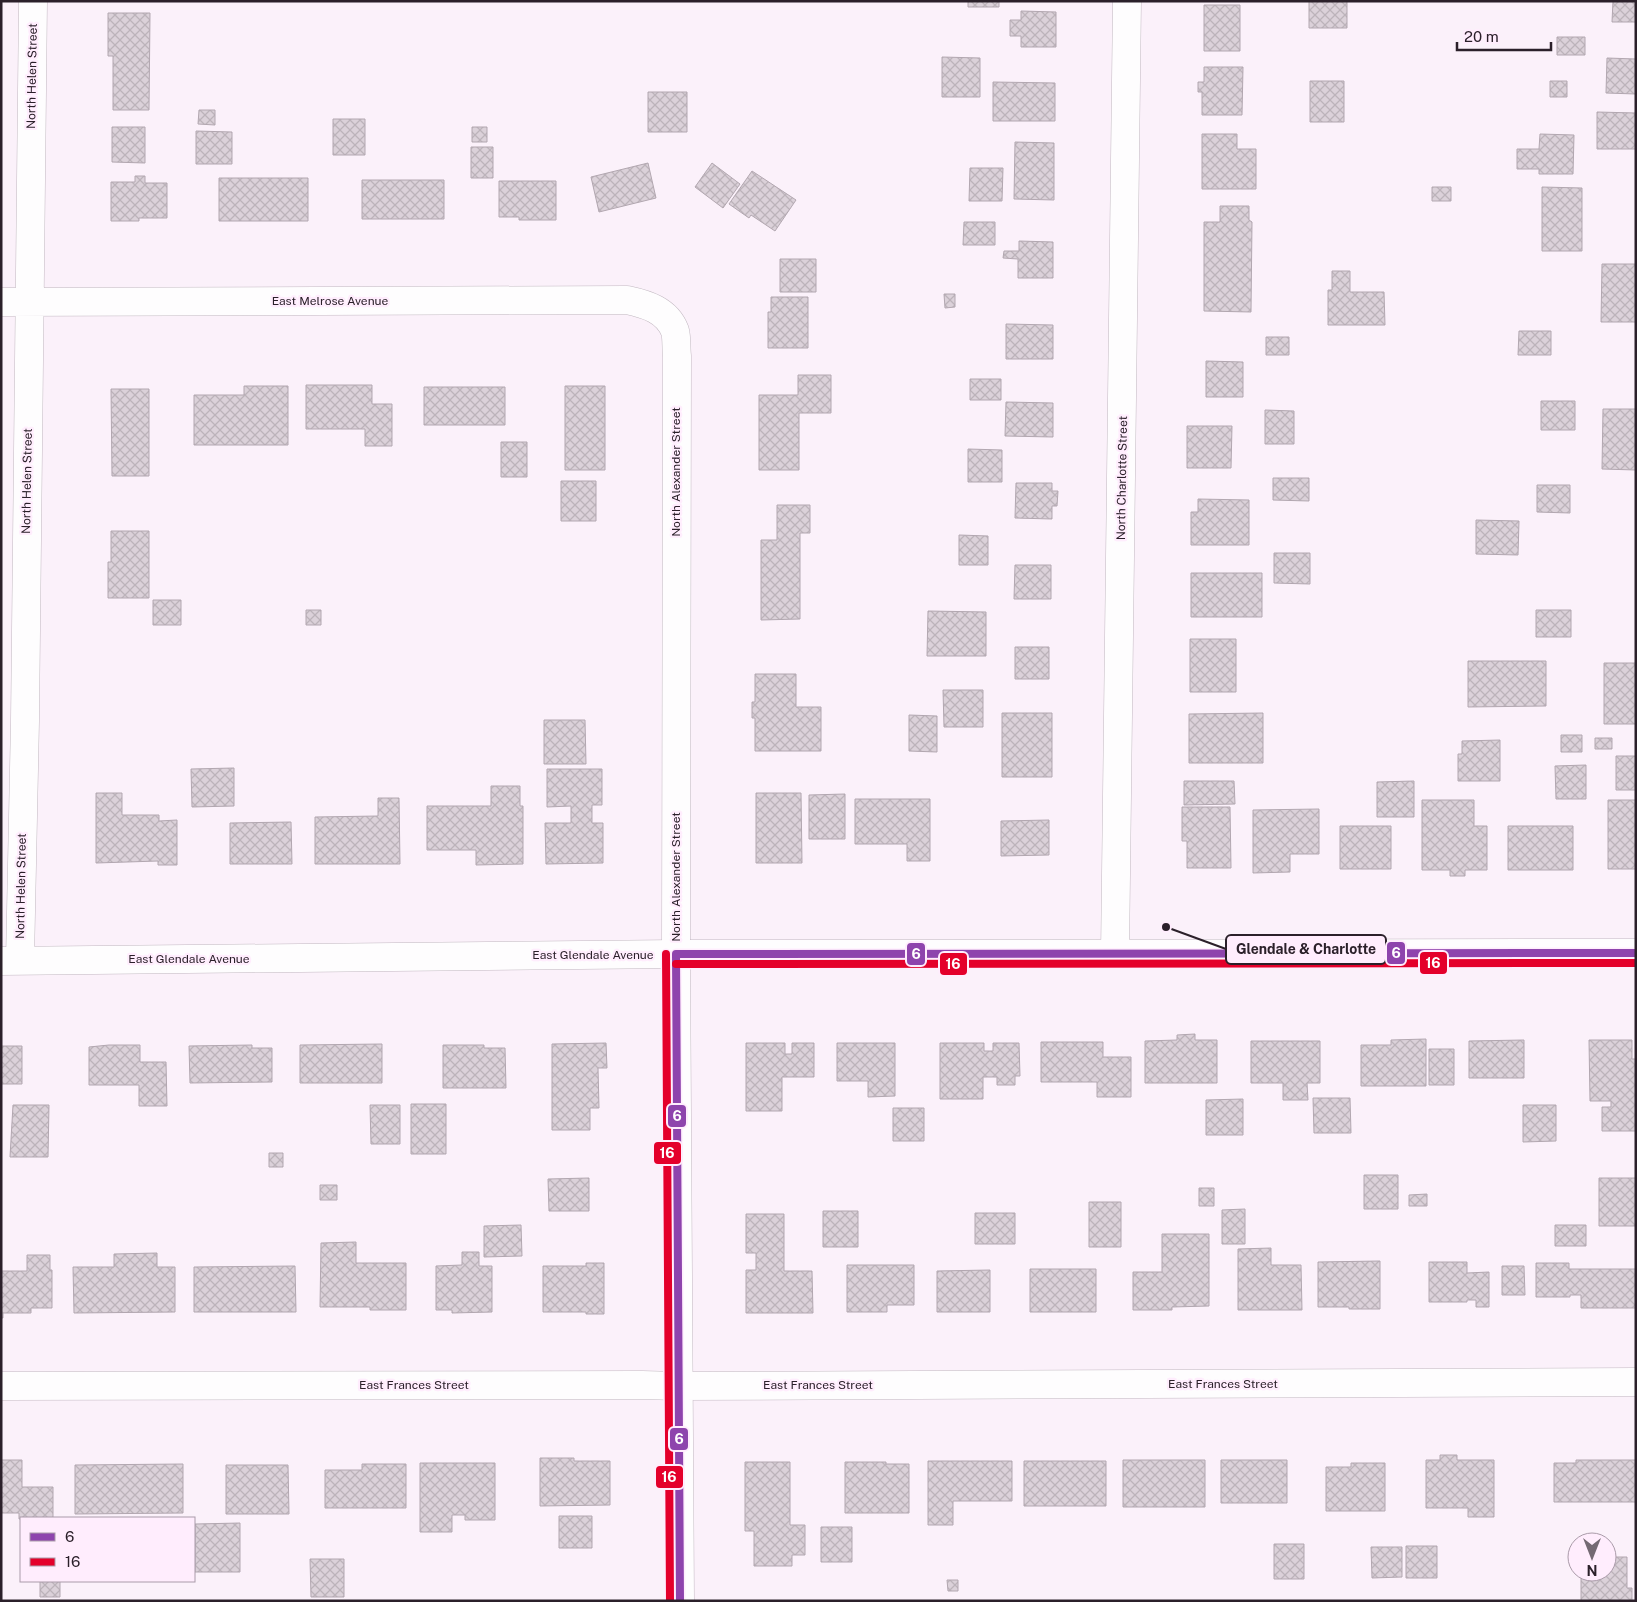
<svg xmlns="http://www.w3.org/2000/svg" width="1637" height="1602" viewBox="0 0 1637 1602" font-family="'Public Sans',sans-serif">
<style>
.building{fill:url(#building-cross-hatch);stroke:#b2a7b0}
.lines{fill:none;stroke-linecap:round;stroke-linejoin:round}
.street-casing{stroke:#c2b8c1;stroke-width:29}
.secondary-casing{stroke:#c2b8c1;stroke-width:29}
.street{stroke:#fefdfe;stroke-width:28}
.secondary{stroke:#fefdfe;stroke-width:28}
.bus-1-casing{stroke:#ffedfd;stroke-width:11}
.bus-2-casing{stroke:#ffedfd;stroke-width:11}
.bus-1{stroke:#8e44ad;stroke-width:8}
.bus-2{stroke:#e4002b;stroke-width:8}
.labels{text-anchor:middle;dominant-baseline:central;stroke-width:4.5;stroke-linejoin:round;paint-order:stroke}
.street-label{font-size:12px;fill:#2b202a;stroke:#ffedfd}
.leader{fill:none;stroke:#2b202a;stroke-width:2}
.callout-dot{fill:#2b202a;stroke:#ffedfd;stroke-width:2}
.callout{fill:#ffedfd;stroke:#2b202a;stroke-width:2}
.callout-label{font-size:14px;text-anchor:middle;font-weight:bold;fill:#2b202a}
.line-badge{stroke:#ffedfd;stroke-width:2}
.badge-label{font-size:14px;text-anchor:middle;font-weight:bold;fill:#fff}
</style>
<defs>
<pattern id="building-cross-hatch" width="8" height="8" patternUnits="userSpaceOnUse" patternTransform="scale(1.25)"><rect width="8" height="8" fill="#dbd1d9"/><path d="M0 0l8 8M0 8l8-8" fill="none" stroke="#bcb3ba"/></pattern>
</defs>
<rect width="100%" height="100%" fill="#fbf1fa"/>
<path class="building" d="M968,1H999V7H968Z
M1309,1H1347V28H1309Z
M1613,1H1636V22H1612Z
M1204,5H1240V51H1204Z
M1021,11L1056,12V47H1021V36H1010V20H1021Z
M108,13H150L149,110H113V56H108Z
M1557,37H1585V55H1557Z
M942,57L980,58V97H942Z
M1607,58L1636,59V94L1606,93Z
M1204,67H1243L1242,115H1202V92H1198V82H1204Z
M1310,81H1344V122H1310Z
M1550,81H1567V97H1550Z
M993,82L1055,83V121H993Z
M648,92H687V132H648Z
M199,110H215V125L198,124Z
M1597,112L1636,113V149H1597Z
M333,119H365V155H333Z
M112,127H145V163L112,162Z
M472,127H487V142H472Z
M196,131L232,132V164H196Z
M1202,134H1237V149H1256V189H1202Z
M1540,134L1574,135L1573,174H1539V169H1517V149H1539Z
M1015,142L1054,143V200L1014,199Z
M471,147H493V178H471Z
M648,163L656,198L599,212L591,177Z
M712,163L740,184L723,208L695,187Z
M970,168H1003L1002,201H969Z
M752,171L796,200L775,231L751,215L749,218L729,204Z
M135,176H145V183H167V218H139V221H111V182H135Z
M219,178H308V221H219Z
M362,180H444V219H362Z
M499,181H556V220H519V217H499Z
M1432,187H1451V201H1432Z
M1542,187L1582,188V251H1542Z
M1220,206H1249V220L1252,222L1251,312L1204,311V222H1220Z
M964,222H995V245H963Z
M1019,241L1053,242V278H1018V259L1003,258L1004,251H1019Z
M780,259H816V292H780Z
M1602,264H1636V322H1601Z
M1332,271H1350V292H1384L1385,325H1328V290H1332Z
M944,294H955V307L945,308Z
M771,297H808V348H768V312H771Z
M1006,324L1053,325V359H1006Z
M1519,331H1551V355H1518Z
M1266,337H1289V355H1266Z
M1206,361L1243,362V397H1206Z
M798,375H831V413H799V470H759V395H798Z
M970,379H1001V400H970Z
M306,385H372V404H392V446H365V429H306Z
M244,386H288V445H194V395H244Z
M565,386H605V470H565Z
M424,387H505V425H424Z
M111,389H149V476H112Z
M1541,401H1575V430H1541Z
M1006,402L1053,403V437L1005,436Z
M1603,409H1636V470L1602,469Z
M1265,410L1294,411V444H1265Z
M1187,426H1232L1231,468H1187Z
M501,442H527V477H501Z
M968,449L1002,450V482H968Z
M1273,478H1309V501L1273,500Z
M561,481H596V521H561Z
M1016,483H1052V491H1058L1057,506H1052V519L1015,518Z
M1537,485H1570V513L1537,512Z
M1198,499L1249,500V545H1191V512H1198Z
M777,505H810V533H800V619L761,620V540H777Z
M1476,520L1519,521L1518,555L1476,554Z
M111,531H149V598H108V562H111Z
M959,535L988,536V565H959Z
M1274,553H1310V584L1274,583Z
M1015,565H1051V599H1014Z
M1191,573H1262V617H1191Z
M153,600H181V625H153Z
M306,610H321V625H306Z
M1536,610H1571V637H1536Z
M928,611L986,612V656H927Z
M1190,639H1236V692H1190Z
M1015,647H1049V679H1015Z
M1468,661H1546V706L1468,707Z
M1604,663H1636V724H1604Z
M755,674H796V707H821V751H755V718H752V702H755Z
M943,690H983V727H944Z
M1002,713H1052V777H1002Z
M1263,713V763H1189V714Z
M909,715L937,716V752L909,751Z
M544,720H585L586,764H544Z
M1561,735H1582V752H1561Z
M1595,738H1612V749H1595Z
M1500,740V781H1458V754H1462V741Z
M1616,756H1636V790H1616Z
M1586,765V799H1556L1555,766Z
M234,768V806L192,807L191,769Z
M547,769H602V805H592V823H603V863L546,864L545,823H571V806L547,807Z
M1184,781H1234L1235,804L1184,805Z
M1414,781V817H1377V782Z
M491,786H520V806H523V864L476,865V850H427V806H491Z
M96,793H122V815H159V821L177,820V865H158V861L96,863Z
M756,793H801L802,863H756Z
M845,794V839H809V795Z
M378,798H399L400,864H315V817L378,816Z
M855,799H930V861H907V844H855Z
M1422,800H1474V826H1487V870H1465V876H1450V870H1422Z
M1608,800H1636V869H1608Z
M1182,807H1230L1231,868H1187V841H1182Z
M1319,809V854H1290V872L1253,873V810Z
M1049,820V855L1001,856V821Z
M291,822L292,864H230V823Z
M1340,826H1391V869H1340Z
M1508,826H1573V870H1508Z
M1195,1034V1040H1217V1083H1145V1041L1177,1040V1035Z
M1426,1039V1086H1361V1045H1391V1040Z
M1524,1040V1078H1469V1041Z
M1589,1040H1632V1059H1636V1131H1602V1107H1611V1101H1590Z
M1251,1041H1320V1083H1307L1308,1100H1283V1083H1251Z
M1041,1042H1103V1057H1131V1097H1097V1082H1041Z
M606,1043L607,1068H598L599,1108H590V1130H552V1044Z
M746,1043H785V1054H792V1043H814V1077H782V1111H746Z
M837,1043H895V1096L868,1097V1081H837Z
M940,1043H984V1051H993V1043H1019L1020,1076H1015V1085H997V1077H983V1099H940Z
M382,1044V1083H300V1045Z
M109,1045H140V1062H166L167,1106H139V1085H89V1047Z
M252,1045V1048H272V1082L190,1083L189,1046Z
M443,1045H484V1048H505L506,1088H443Z
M1,1046H22V1084H1Z
M1429,1049H1454V1085H1429Z
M1313,1098H1350L1351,1133H1314Z
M1243,1099V1135H1206V1100Z
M411,1104H446V1154H411Z
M13,1105H49L48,1157H10Z
M370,1105H400V1144H371Z
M1523,1105H1556V1141L1523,1142Z
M893,1108H924V1141H893Z
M269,1153H283V1167H269Z
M1364,1175H1398V1209H1364Z
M589,1178V1211H549L548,1179Z
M1599,1178H1636V1226H1599Z
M320,1185H337V1200H320Z
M1199,1188H1214V1206H1199Z
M1427,1194V1206H1409V1195Z
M1089,1202H1121V1247H1089Z
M1245,1209V1244H1222V1210Z
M823,1211H858V1247H823Z
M975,1213H1015V1244H975Z
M746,1214H784V1271H812L813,1313H746V1270H756V1253H746Z
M521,1225L522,1256L484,1257V1226Z
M1555,1225H1586V1246H1555Z
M1162,1234H1209V1306L1172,1307V1310H1133V1272H1162Z
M356,1242V1263H406V1310H370V1307H320L321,1243Z
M1271,1248V1265H1301L1302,1310H1238V1249Z
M462,1252H479V1266H492V1312L452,1313V1310H436V1266L462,1265Z
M157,1253V1267H175V1312L74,1313L73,1267H114V1254Z
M27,1255H50V1270H52V1308H31V1313H3V1318H1V1271H27Z
M1380,1261V1309H1349V1307H1318V1262Z
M1429,1262H1467V1273L1489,1272V1307H1476V1300H1467V1302H1429Z
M586,1263H604V1314H586V1312H543V1266H586Z
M1536,1263H1569V1269H1636V1308H1581V1295H1570V1297H1536Z
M847,1265H914V1305H887V1312H847Z
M295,1266L296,1312H194V1267Z
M1502,1266H1524L1525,1295H1502Z
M1030,1269H1096V1312H1030Z
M990,1270V1312H937V1271Z
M1440,1455H1457V1460H1494V1517H1468V1508H1426V1460H1440Z
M540,1458H574V1461H610V1505L540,1506Z
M1,1460H22V1487H53V1518L19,1519V1513H1Z
M1123,1460H1205V1507H1123Z
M1221,1460H1287V1503H1221Z
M1576,1460H1636V1502H1554V1463H1576Z
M928,1461H1012V1501H953V1525H928Z
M1024,1461H1106V1506H1024Z
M745,1462H790V1525H805V1555H792V1566H754V1531H745Z
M845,1462H886V1464H909V1513H845Z
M420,1463H495V1520H465V1515H452V1532H420Z
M1351,1463H1385V1511H1326V1467H1351Z
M183,1464V1513L75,1514V1465Z
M362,1464H406V1508H325V1470H362Z
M226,1465H288L289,1514H226Z
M559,1516H592V1548H559Z
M240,1523V1572H195V1524Z
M821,1527H852V1562H821Z
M1274,1544H1304V1579H1274Z
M1406,1546H1437V1578H1406Z
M1371,1547H1402V1577L1372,1578Z
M1607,1557H1627V1588H1632V1601H1581V1572H1607Z
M310,1559H344V1597H311Z
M947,1580H958V1591H948Z
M40,1581H60V1597H40Z"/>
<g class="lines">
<defs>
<path id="street" d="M1,302L627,300C646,304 667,310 675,331C677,338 676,348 677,356L676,954L680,1601
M1115,954L1127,1
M20,960L25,721L33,1
M1,1386L642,1385L677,1386L1636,1382"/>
<path id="secondary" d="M1,961L676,954L1636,953"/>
</defs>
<use href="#street" class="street-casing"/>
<use href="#secondary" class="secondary-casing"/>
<use href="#street" class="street"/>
<use href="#secondary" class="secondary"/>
<defs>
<path id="bus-1" d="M676,954L1636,953
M676,954L680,1601"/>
<path id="bus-2" d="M666,954L670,1601
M676,964L1636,963"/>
</defs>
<use href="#bus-1" class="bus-1-casing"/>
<use href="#bus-2" class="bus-2-casing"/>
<use href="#bus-1" class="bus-1"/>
<use href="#bus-2" class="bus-2"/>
</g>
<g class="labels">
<g class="street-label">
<text transform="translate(32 76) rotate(-89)">North Helen Street</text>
<text x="330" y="301">East Melrose Avenue</text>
<text transform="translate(676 472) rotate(-90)">North Alexander Street</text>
<text transform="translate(1122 478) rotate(-89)">North Charlotte Street</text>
<text transform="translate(27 481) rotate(-89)">North Helen Street</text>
<text transform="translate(676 877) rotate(-90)">North Alexander Street</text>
<text transform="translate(21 886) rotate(-89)">North Helen Street</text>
<text x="593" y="955">East Glendale Avenue</text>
<text x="189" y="959">East Glendale Avenue</text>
<text x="1223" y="1384">East Frances Street</text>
<text x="414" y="1385">East Frances Street</text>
<text x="818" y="1385">East Frances Street</text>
</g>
</g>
<path class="leader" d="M1166 927L1226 949"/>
<circle class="callout-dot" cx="1166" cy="927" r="5"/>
<rect class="callout" x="1226" y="935" width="160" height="29" rx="5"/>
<g class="callout-label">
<text x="1306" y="954">Glendale &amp; Charlotte</text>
</g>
<g class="line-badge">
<rect x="1386" y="941" width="20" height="24" rx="5" fill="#8e44ad"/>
<rect x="906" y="942" width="20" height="24" rx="5" fill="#8e44ad"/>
<rect x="1419" y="951" width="29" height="24" rx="5" fill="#e4002b"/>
<rect x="939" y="952" width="29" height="24" rx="5" fill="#e4002b"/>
<rect x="667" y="1104" width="20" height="24" rx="5" fill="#8e44ad"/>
<rect x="653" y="1141" width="29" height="24" rx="5" fill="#e4002b"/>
<rect x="669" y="1427" width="20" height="24" rx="5" fill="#8e44ad"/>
<rect x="655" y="1465" width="29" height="24" rx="5" fill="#e4002b"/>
</g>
<g class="badge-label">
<text x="1396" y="958">6</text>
<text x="916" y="959">6</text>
<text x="1433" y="968">16</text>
<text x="953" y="969">16</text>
<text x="677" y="1121">6</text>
<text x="667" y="1158">16</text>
<text x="679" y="1444">6</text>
<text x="669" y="1482">16</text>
</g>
<rect width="1637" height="1602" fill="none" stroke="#2b202a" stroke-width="5"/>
<rect x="20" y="1517" width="175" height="65" fill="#ffedfd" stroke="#aa9ba9"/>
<rect x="30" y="1533" width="25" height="8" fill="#8e44ad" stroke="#aa9ba9"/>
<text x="65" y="1542" font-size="15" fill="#2b202a">6</text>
<rect x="30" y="1558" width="25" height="8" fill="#e4002b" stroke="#aa9ba9"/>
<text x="65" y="1567" font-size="15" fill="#2b202a">16</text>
<g transform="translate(1592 1557) rotate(180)"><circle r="24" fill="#ffedfd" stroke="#aa9ba9"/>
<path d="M0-4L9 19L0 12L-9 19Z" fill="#746973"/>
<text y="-8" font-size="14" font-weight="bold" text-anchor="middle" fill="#2b202a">N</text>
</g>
<path d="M1457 42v8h94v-8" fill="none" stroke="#2b202a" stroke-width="2.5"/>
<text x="1464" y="42" font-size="15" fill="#2b202a" stroke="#ffedfd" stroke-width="4" paint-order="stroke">20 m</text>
</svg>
